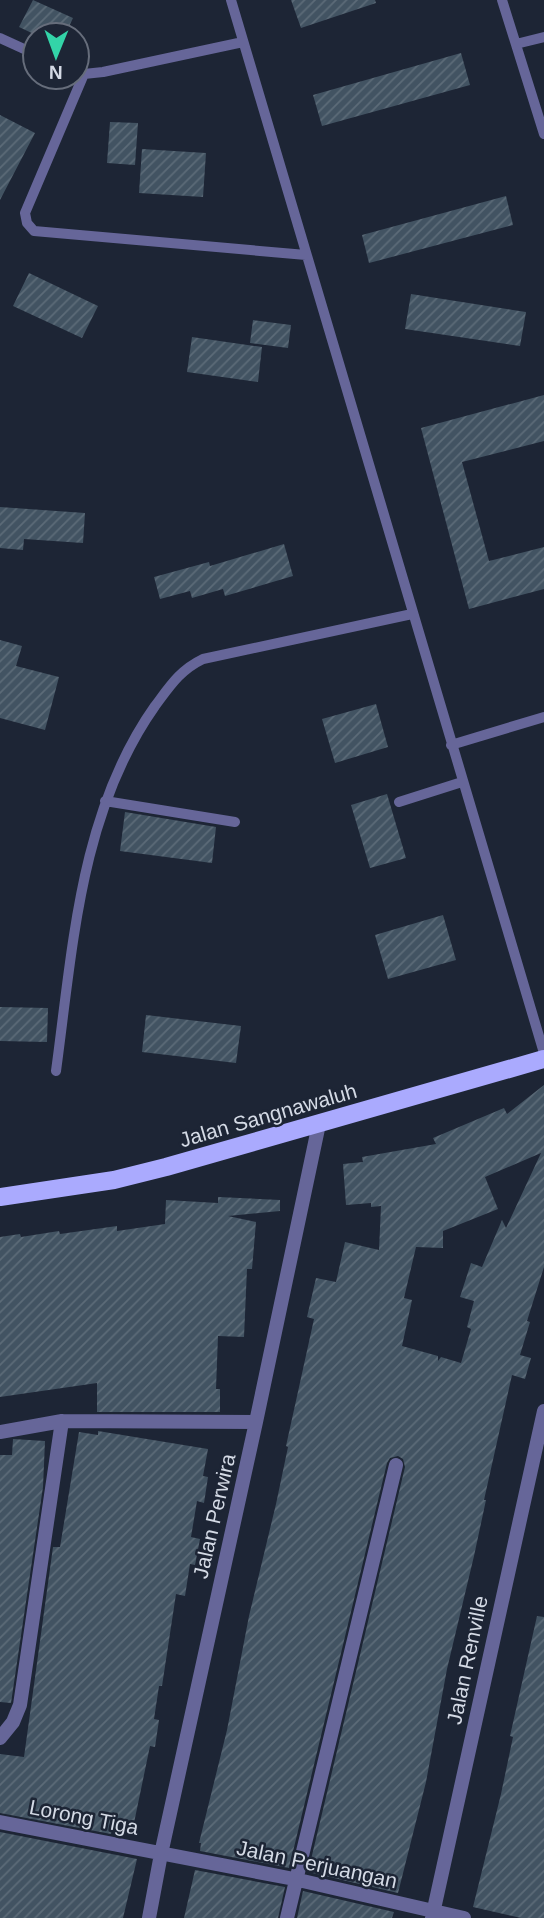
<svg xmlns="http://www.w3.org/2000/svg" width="544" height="1918" viewBox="0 0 544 1918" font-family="Arial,sans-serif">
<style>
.building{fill:url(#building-hatch);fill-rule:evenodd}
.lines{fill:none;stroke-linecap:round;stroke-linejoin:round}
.lane{stroke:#669;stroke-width:10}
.street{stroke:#669;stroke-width:14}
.primary{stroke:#aaaafe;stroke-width:18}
.labels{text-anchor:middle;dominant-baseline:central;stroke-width:5;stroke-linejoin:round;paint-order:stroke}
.street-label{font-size:21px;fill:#d4dae5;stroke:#1d2535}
</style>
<defs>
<pattern id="building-hatch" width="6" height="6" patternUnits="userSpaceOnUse" patternTransform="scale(1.75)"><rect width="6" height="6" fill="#425362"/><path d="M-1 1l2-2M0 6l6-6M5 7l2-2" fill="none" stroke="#5c6b78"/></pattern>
</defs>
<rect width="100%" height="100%" fill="#1d2535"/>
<path class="building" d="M33,0L73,18L65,35H36L19,27Z
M291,0H375L376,3L301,28Z
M461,53L470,85L322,126L313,95Z
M0,115L35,133L0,200Z
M110,122L138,123L135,165L107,163Z
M142,149L206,153L203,197L139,193Z
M506,196L513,225L369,263L362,235Z
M29,273L98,306L82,338L13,306Z
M411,294L526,312L520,346L405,329Z
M253,320L291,325L288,348L250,343Z
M192,337L262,347L258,382L187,372Z
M544,395V441L462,462L489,561L544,547V589L469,609L421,428Z
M0,507L85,513L83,543L24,539L23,550L0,548Z
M284,544L293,576L225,596L223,589L192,598L190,591L160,599L154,577L209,562L210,566Z
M0,640L22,646L16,666L59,677L45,730L0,718Z
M376,704L388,747L335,763L322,719Z
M387,794L406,858L370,868L351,805Z
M125,812L216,827L212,863L120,851Z
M443,915L456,960L388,979L375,935Z
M0,1007L48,1008L47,1042L0,1041Z
M146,1015L241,1026L236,1063L142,1052Z
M544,1085V1267L527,1321L530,1322L520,1355L531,1358L525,1379L512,1375L484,1500H486L474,1556L447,1669L426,1782L398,1893L308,1872L405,1467L403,1459L398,1456L390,1458L387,1463L289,1868L200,1851L201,1843H199L227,1730L249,1616L276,1504L288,1447L286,1446L314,1319L307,1317L316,1278L336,1282L345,1242L379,1250L381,1206L371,1207V1203L346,1205L343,1164L363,1162L362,1157L436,1144L433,1138L504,1108L507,1114ZM541,1153L506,1228L502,1220L482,1267L471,1263L460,1297L474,1301L467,1327L471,1329L461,1363L441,1357L438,1361V1356L402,1346L412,1300L404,1298L416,1247L443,1248V1231L498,1209L485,1177Z
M218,1197L280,1200V1211L228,1216L256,1222L252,1269H247L244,1337L218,1336L216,1389H220V1412H97V1383L0,1397V1237L20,1234L21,1237L59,1231L60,1234L117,1226V1231L165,1224L166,1200L218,1203V1213Z
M98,1431L208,1449L203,1476L208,1477L204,1503L197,1501L191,1537L200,1539L195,1565L190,1564L185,1596L176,1594L162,1686H159L154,1719L159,1720L155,1747L150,1746L134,1823L114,1819L111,1834L0,1813V1754L24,1757L53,1547H60L79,1432L98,1435Z
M13,1439L45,1441L43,1487L11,1703L0,1702V1455H12Z
M537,1616L544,1617V1918H521L473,1907L501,1794L513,1737L510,1736Z
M0,1832L137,1859L123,1918H0Z
M195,1870L285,1887L278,1918H184Z
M303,1891L394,1912L392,1918H297Z"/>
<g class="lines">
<path class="lane" d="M231,0L544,1053
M502,0L544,134
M0,38L35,54
M516,44L544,37
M77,71L84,74L103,72L243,42
M84,74L25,213L27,223L34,231L306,255
M451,745L544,717
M105,801L235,822
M399,802L462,782
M56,1071C73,946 80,812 155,706C170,686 180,670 203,659L412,614"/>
<path class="street" d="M0,1432L62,1421L256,1422
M0,1738L13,1722L20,1705L62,1421
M0,1822L294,1879L464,1918
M149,1918L161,1854L256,1422L319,1124
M287,1918L396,1465
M432,1918L544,1411"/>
<path class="primary" d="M0,1197L114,1180L166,1167L544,1059"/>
</g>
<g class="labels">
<g class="street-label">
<text transform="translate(268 1115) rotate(-16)">Jalan Sangnawaluh</text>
<text transform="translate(214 1516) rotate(-77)">Jalan Perwira</text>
<text transform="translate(467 1660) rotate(-78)">Jalan Renville</text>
<text transform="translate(84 1817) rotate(11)">Lorong Tiga</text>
<text transform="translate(317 1864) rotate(12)">Jalan Perjuangan</text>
</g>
</g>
<g transform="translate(56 56) rotate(181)"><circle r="33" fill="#1d2535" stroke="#666d7b" stroke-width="2"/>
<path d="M0-5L12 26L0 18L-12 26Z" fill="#33d4a8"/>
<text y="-10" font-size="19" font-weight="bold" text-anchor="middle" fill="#d4dae5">N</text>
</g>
</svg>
